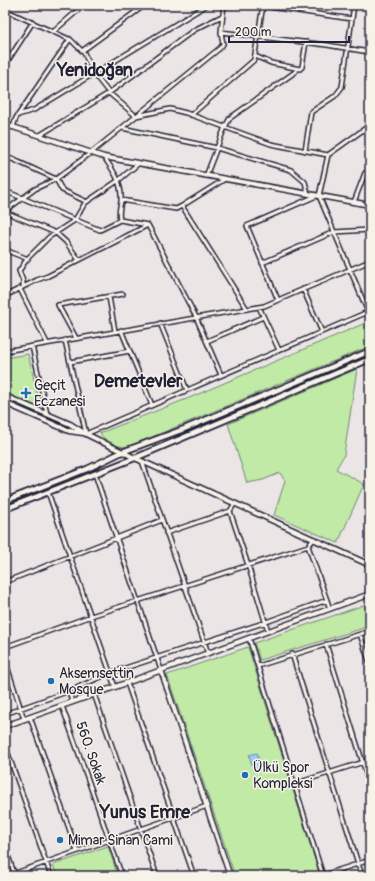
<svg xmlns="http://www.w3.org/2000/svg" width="375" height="881" viewBox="0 0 375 881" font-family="Pangolin,sans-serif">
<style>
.green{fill:#c0eaa6;stroke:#718670}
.water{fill:#9fcffb;stroke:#6d8aae}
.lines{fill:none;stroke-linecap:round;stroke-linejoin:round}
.minor-casing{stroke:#22223b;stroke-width:6}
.tertiary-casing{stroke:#22223b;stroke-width:7}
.secondary-casing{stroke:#22223b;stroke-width:8}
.minor{stroke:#f7f3e8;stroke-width:3}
.tertiary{stroke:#f7f3e8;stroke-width:4}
.secondary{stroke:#f7f3e8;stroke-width:4.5}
.poi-dot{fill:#1f6fb2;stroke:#f7f3e8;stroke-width:1.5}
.labels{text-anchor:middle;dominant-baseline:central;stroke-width:3;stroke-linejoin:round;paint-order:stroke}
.poi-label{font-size:14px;fill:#22223b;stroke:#f7f3e8;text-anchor:start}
.street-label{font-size:14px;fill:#22223b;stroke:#f7f3e8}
.district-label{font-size:18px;font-weight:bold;fill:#22223b;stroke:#f7f3e8}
</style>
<rect width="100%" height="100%" fill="#ece5e6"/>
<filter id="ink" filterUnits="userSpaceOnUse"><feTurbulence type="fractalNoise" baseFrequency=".025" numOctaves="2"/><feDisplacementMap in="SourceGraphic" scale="8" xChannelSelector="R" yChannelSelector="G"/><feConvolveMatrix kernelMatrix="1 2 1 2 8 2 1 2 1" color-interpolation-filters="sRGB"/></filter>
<g filter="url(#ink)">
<path class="green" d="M370,321V346L128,447C117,447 106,443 100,433L189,398Z
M28,354L41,409L5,393V358Z
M357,369L344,455L336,469L364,484L338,543L274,515L285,481L280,473L263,480L247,483L228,424Z
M370,603V626L260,660L254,643Z
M248,647L320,876H235L167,675Z
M108,846L118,876H57L53,865Z"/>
<path class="water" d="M257,753L261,769L254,771L249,755Z"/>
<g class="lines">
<defs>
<path id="minor" d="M263,6L352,19
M5,10L71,40L84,53L94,74L109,93L136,116L170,109L186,113L271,144L328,155
M53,32L84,5
M221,32L327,45L369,52L370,54
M82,51L145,5
M255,56L271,63L300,69L302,67L306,42
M5,65L33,22
M18,115L34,110L207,5
M191,115L254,60L263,5
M13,127L16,118L70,39
M122,128L217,148L291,170L305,182L308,194
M40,135L109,93L194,30L222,16
M305,151L311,112L335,96L342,87L354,5
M104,157C114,172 122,181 121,201C120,208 118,212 120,220L148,225L196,317L221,375
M5,158L12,159L56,179L62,190L87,202
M206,176L225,127L230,118L295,72L297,69
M225,179L182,206L247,309
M5,191L100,230L120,220
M121,200L176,209L182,206
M354,202L365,173L370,170
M5,211L35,189L56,179L92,152L220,48L223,44L221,32L224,5
M5,212L56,233L66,242L79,260
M5,250L28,259
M262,263L334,232L370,230
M23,287V281L19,271L27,259L49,237L75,220L85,203L119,180L139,163
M20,289L47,343
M303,289L322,332
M5,296L37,280L48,276L148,225
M109,297L115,331
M278,300L247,226L316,196
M259,307L279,350
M368,312L319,196L328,155L370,125
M160,323L187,390
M121,330L152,405
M76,338L58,305L123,294
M65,340L86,434L370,311
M207,341L263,317
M32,346L47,414
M5,351L264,306L370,261
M70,362L130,351
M142,461L208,653
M95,474L161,670
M48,492L115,687
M230,511L248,565L268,631
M166,533L230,511L235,503
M308,546L330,609
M5,582L162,520
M360,634L370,664
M249,638L323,876
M326,644L370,786
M5,647L91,616L308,546L314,539
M292,654L362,876
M5,660L24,719
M258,666L370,631
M127,683L194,876
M69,691L72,702
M94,694L157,876
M62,706L122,876
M5,714L69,691L110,673L266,622L327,600
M30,717L77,851
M5,745L51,876
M294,784L370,760
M5,847L15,876
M323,875L370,860
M7,876L207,806"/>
<path id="tertiary" d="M5,126L13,127L104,157L370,205
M5,396L70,424L86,434L135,458L370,565
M5,403L69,431L83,433
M161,670L230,876
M5,726L115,687L370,594"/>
<path id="secondary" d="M5,501L87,469L122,452L184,429L370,351
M5,509L135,458L370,359"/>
</defs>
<use href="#minor" class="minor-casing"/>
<use href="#tertiary" class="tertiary-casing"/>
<use href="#secondary" class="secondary-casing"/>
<use href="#minor" class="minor"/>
<use href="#tertiary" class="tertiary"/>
<use href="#secondary" class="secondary"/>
</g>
</g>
<g class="poi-dot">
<path d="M24 387h4v4h4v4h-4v4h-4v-4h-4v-4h4z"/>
<circle cx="51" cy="681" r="4"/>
<circle cx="245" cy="775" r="4"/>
<circle cx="60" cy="840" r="4"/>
</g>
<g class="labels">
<g class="poi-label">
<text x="34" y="385">Geçit<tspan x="34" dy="16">Eczanesi</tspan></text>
<text x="59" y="673">Aksemsettin<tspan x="59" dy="16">Mosque</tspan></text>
<text x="253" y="767">Ülkü Spor<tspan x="253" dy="16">Kompleksi</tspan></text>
<text x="68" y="840">Mimar Sinan Cami</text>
</g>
<g class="street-label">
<text transform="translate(91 753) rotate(71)">560. Sokak</text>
</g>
<g class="district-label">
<text x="95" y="70">Yenidoğan</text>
<text x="138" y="381">Demetevler</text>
<text x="145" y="812">Yunus Emre</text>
</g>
</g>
<rect width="375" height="881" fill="none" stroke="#f7f3e8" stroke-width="20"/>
<rect x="10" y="10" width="355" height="861" fill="none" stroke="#22223b" stroke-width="1.5" filter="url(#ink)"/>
<path d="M229 36v6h120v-6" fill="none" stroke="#22223b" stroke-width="2"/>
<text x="235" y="36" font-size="12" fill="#22223b" stroke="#f7f3e8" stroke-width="3" paint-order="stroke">200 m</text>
</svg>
